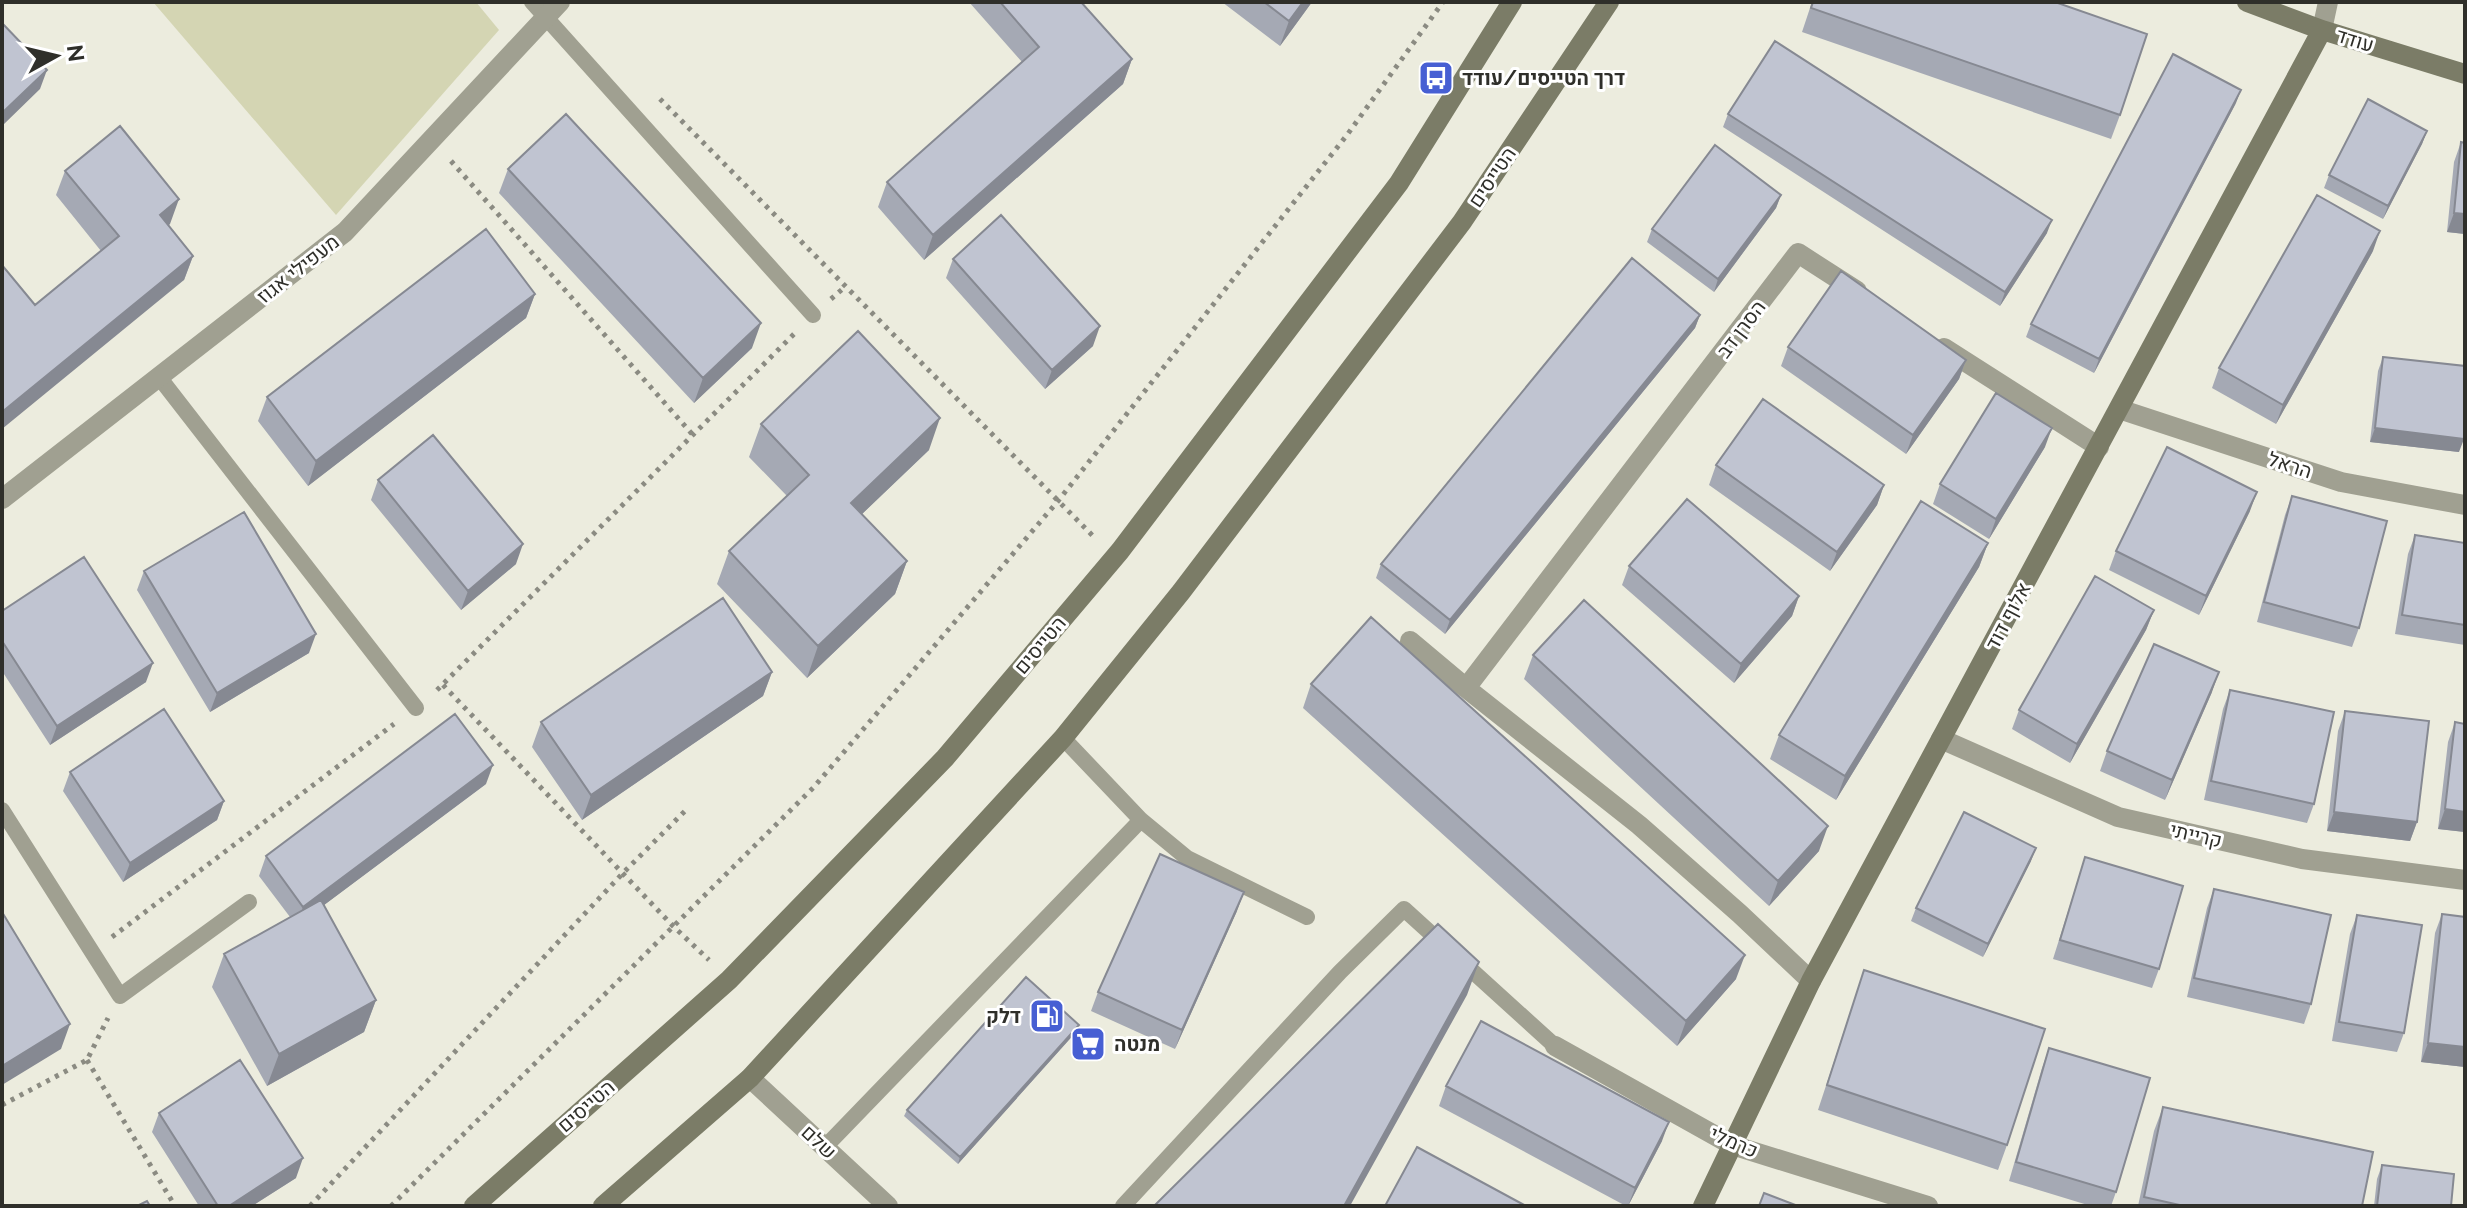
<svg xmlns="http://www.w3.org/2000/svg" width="2467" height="1208" viewBox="0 0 2467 1208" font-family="Raleway,Heebo,sans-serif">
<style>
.green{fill:#d4d5b3}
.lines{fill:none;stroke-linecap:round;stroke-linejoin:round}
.path{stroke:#8b8b82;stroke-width:5;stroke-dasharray:4 6;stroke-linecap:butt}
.lane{stroke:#a0a091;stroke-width:16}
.street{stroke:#a0a091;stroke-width:20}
.secondary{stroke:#7b7c67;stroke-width:20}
.wall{fill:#a5a9b4}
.shaded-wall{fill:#868992}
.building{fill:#c0c4d1;stroke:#868992;stroke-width:2}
.labels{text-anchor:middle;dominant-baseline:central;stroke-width:6;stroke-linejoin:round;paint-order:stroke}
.street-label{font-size:20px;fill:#2f2f2a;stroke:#fff}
.poi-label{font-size:20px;font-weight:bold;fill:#2f2f2a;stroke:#fff;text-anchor:start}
</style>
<rect width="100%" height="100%" fill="#ececde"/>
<path class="green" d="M153,2H476L499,30L336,215Z"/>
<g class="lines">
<path class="path" d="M660,99L1095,538
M451,161L693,435
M831,299L846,286
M443,685L673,926L709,960
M437,690L795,333
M112,937L394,724
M87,1060L175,1206
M2,1105L87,1060L108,1018
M310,1206L623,873L686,810
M391,1206L814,787L1058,501L1347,135L1443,2"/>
<path class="lane" d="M532,2L813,315
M159,377L416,708
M1063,738L1141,820L1187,858L1307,917
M2,810L120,996L249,902
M824,1148L1141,820
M1123,1206L1340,972L1404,909L1555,1046"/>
<path class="street" d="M2322,30L2328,2
M1944,348L2099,447
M2119,409L2341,482L2465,505
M2,499L345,232L560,2
M1410,641L1466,688
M1941,739L2118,817L2302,859L2465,880
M1811,981L1740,914L1639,825L1466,688L1798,253L1857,291
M1555,1046L1732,1145L1928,1206
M750,1078L888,1206"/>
<path class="secondary" d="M2247,2L2322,30L2465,74
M474,1206L729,980L945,758L1120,551L1399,183L1512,2
M603,1206L750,1078L1063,738L1181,592L1462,222L1609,2
M1703,1206L1811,981L2322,30"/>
</g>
<path class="wall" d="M969,2H1081L1132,59L1123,84L924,260L878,207L887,182L1022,62Z
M1222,2H1312L1280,46Z
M1812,2L2120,115L2111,139L1802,32Z
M2236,103L2094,373L2026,337L2031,324Z
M1728,114L2047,233L2000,306L1723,127Z
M2427,131L2422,144L2383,219L2324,188L2329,175Z
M2461,142L2465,234L2447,232L2454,162Z
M508,169L752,348L694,403L499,193Z
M65,171L170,224L168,225L193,256L184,280L35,305L101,251L56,195Z
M1781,195L1776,208L1714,292L1647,242L1652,229Z
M2373,251L2276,424L2212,388L2219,368Z
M953,259L1093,346L1045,389L946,278Z
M535,294L526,318L308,486L258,421L267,397Z
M1700,315L1695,328L1445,634L1376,578L1381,564Z
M1788,347L1966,360L1959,379L1906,454L1781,366Z
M2383,357L2459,452L2370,442L2378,371Z
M761,424L929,450L862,514L907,561L895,594L807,678L717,584L729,551L787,496L749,457Z
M2045,447L1989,539L1933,504L1940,484Z
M1716,465L1884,485L1877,505L1830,571L1709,485Z
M378,480L516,564L461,610L371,500Z
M2292,496L2359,628L2352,647L2257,622L2285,515Z
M2250,511L2199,615L2109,570L2116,551Z
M2415,535L2465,543V645L2395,634L2408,554Z
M1988,543L1979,567L1836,800L1770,759L1779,735Z
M1629,566L1799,596L1792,616L1734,683L1622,585Z
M144,571L309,653L210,712L137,590Z
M2154,610L2146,630L2070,763L2012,729L2019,710Z
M2,611L146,682L50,745L2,671Z
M1533,655L1819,851L1769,906L1524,679Z
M772,672L763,696L582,820L532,747L541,722Z
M1311,684L1736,979L1677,1046L1303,708Z
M2230,690L2314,804L2307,823L2204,800L2223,709Z
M2212,692L2165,800L2100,771L2107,751Z
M2345,711L2417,822L2410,841L2327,831L2338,731Z
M2455,722L2465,832L2438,829L2448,742Z
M70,772L224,801L217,820L123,882L63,791Z
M486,784L324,905L376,1000L364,1032L267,1086L212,987L224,954L290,917L259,876L266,856Z
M2085,857L2159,969L2152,988L2053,959Z
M2031,861L1983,957L1911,921L1916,908Z
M2214,889L2311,1004L2304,1024L2187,997L2207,908Z
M1237,911L1175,1049L1091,1011L1098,992Z
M2442,914L2465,1067L2421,1062L2435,933Z
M2357,915L2404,1033L2397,1052L2332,1041L2350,934Z
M1864,970L2007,1145L1998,1170L1818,1110Z
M1076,1032L958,1164L904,1116L907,1110Z
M2049,1048L2116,1192L2111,1206H2091L2009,1181L2042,1068Z
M1446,1086L1662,1141L1628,1206H1626L1439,1106Z
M2163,1107L2362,1206H2138L2154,1131Z
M159,1113L296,1178L252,1206H199L152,1132Z
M2382,1165L2451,1206H2374L2377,1179Z"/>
<path class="shaded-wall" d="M1303,2H1312L1280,46L1289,21Z
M1132,59L1123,84L924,260L933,235Z
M47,70L40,89L2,126V113Z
M2241,90L2236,103L2094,373L2099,359Z
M2427,131L2422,144L2383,219L2388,206Z
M1781,195L1776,208L1714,292L1718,279Z
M179,199L170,224L151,240L160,215Z
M2454,213L2465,214V234L2447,232Z
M2052,220L2047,233L2000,306L2005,292Z
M2380,231L2373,251L2276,424L2283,405Z
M193,256L184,280L2,429V412Z
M535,294L526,318L308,486L316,461Z
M1700,315L1695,328L1445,634L1450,620Z
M761,323L752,348L694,403L703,378Z
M1100,326L1093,346L1045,389L1052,370Z
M1966,360L1959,379L1906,454L1913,435Z
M940,418L929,450L839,536L851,503Z
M2052,428L2045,447L1989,539L1996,519Z
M2375,428L2464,439L2459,452L2370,442Z
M1884,485L1877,505L1830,571L1837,552Z
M2257,492L2250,511L2199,615L2206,596Z
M1988,543L1979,567L1836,800L1845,776Z
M523,544L516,564L461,610L468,591Z
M907,561L895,594L807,678L818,646Z
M1799,596L1792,616L1734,683L1741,664Z
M2154,610L2146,630L2070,763L2077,744Z
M316,634L309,653L210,712L217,693Z
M153,663L146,682L50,745L57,726Z
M772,672L763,696L582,820L591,795Z
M2219,672L2212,692L2165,800L2172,780Z
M493,765L486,784L296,926L303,907Z
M224,801L217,820L123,882L130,863Z
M2445,809L2465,812V832L2438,829Z
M2334,812L2417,822L2410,841L2327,831Z
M1828,826L1819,851L1769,906L1778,881Z
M2036,848L2031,861L1983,957L1988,944Z
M1244,892L1237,911L1175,1049L1182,1030Z
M1745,955L1736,979L1677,1046L1686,1021Z
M1479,962L1467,995L1350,1206H1344Z
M376,1000L364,1032L267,1086L279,1054Z
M70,1024L61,1049L2,1085V1066Z
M1079,1025L1076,1032L958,1164L960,1157Z
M2428,1043L2465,1047V1067L2421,1062Z
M1669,1122L1662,1141L1628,1206L1635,1188Z
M303,1158L296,1178L252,1206H229Z"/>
<path class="building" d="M1000,2H1081L1132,59L933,235L887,182L1039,47Z
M1264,2H1303L1289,21Z
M1813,2H2055L2147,34L2120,115L1811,8Z
M2,23L47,70L2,113Z
M1775,41L2052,220L2005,292L1728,114Z
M2173,54L2241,90L2099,359L2031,324Z
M2368,99L2427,131L2388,206L2329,175Z
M566,114L761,323L703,378L508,169Z
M120,126L179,199L160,215L193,256L2,412V265L35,305L119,236L65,171Z
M2461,142L2465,143V214L2454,213Z
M1715,145L1781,195L1718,279L1652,229Z
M2317,195L2380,231L2283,405L2219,368Z
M1001,215L1100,326L1052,370L953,259Z
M486,229L535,294L316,461L267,397Z
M1632,258L1700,315L1450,620L1381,564Z
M1841,271L1966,360L1913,435L1788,347Z
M858,331L940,418L851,503L907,561L818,646L729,551L809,475L761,424Z
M2383,357L2465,366L2464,439L2375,428Z
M1996,393L2052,428L1996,519L1940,484Z
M1763,399L1884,485L1837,552L1716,465Z
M433,435L523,544L468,591L378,480Z
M2167,447L2257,492L2206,596L2116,551Z
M2292,496L2387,521L2359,628L2264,602Z
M1687,499L1799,596L1741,664L1629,566Z
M1921,501L1988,543L1845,776L1779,735Z
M244,512L316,634L217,693L144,571Z
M2415,535L2465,543V625L2402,615Z
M84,557L153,663L57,726L2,641V611Z
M2095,576L2154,610L2077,744L2019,710Z
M723,598L772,672L591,795L541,722Z
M1584,600L1828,826L1778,881L1533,655Z
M1371,617L1745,955L1686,1021L1311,684Z
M2154,644L2219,672L2172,780L2107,751Z
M2230,690L2334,712L2314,804L2211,781Z
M164,709L224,801L130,863L70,772Z
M2345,711L2429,721L2417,822L2334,812Z
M455,714L493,765L303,907L266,856Z
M2455,722L2465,724V812L2445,809Z
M1964,812L2036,848L1988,944L1916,908Z
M1160,854L1244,892L1182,1030L1098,992Z
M2085,857L2183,886L2159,969L2060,940Z
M2214,889L2331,915L2311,1004L2194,978Z
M321,900L376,1000L279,1054L224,954Z
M2,912L70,1024L2,1066Z
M2442,914L2465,917V1047L2428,1043Z
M2357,915L2422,925L2404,1033L2339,1022Z
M1438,924L1479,962L1344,1206H1154Z
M1864,970L2045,1029L2007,1145L1827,1085Z
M1026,977L1079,1025L960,1157L907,1110Z
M1481,1021L1669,1122L1635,1188L1446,1086Z
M2049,1048L2150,1078L2116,1192L2016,1162Z
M240,1060L303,1158L229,1206H218L159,1113Z
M2163,1107L2373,1152L2362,1206H2184L2144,1197Z
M1417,1147L1526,1206H1385Z
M2382,1165L2454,1174L2451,1206H2377Z
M1764,1193L1798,1206H1759Z
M147,1201L150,1206H137Z"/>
<defs>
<symbol id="bus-square" viewBox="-11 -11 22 22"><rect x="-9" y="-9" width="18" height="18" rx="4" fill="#475fd3" stroke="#fff"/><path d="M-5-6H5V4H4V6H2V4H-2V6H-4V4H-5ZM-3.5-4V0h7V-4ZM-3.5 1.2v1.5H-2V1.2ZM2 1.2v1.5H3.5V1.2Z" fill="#fff"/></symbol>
<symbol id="fuel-square" viewBox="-11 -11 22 22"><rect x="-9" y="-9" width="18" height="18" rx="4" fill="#475fd3" stroke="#fff"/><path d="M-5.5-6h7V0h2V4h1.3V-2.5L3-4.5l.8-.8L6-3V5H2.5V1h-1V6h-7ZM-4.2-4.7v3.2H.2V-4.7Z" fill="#fff"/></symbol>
<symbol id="supermarket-square" viewBox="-11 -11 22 22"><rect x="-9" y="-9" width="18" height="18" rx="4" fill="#475fd3" stroke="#fff"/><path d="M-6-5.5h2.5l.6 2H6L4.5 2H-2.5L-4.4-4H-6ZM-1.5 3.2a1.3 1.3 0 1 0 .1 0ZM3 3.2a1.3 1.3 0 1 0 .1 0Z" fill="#fff"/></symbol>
</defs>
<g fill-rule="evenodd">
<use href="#bus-square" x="1416" y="58" width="40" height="40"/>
<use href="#fuel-square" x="1027" y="996" width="40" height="40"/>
<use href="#supermarket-square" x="1068" y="1024" width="40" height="40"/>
</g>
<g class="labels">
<g class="street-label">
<text transform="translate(2355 40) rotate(17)">עודד</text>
<text transform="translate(1492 177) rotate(-56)">הטייסים</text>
<text transform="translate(298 269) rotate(-38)">מעפילי אגוז</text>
<text transform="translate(1741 329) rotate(-53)">הסרן דב</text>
<text transform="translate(2290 465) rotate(18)">הראל</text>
<text transform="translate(2008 616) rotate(-62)">אלוף דוד</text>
<text transform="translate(1040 645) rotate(-50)">הטייסים</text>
<text transform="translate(2196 835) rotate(13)">קרייתי</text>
<text transform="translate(586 1106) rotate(-41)">הטייסים</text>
<text transform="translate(819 1142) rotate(43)">שלם</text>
<text transform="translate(1734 1142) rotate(23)">כרמלי</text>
</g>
<g class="poi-label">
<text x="1462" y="78">דרך הטייסים/עודד</text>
<text x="1021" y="1016" text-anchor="end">דלק</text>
<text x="1114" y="1044">מנטה</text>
</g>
</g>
<rect width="2467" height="1208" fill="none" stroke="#2f2f2a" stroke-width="8"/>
<g transform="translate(56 56) rotate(82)" stroke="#ffffff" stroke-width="6" paint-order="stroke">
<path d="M0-6L14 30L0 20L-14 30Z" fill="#2f2f2a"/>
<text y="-12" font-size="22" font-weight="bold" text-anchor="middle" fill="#2f2f2a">N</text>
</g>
</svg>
